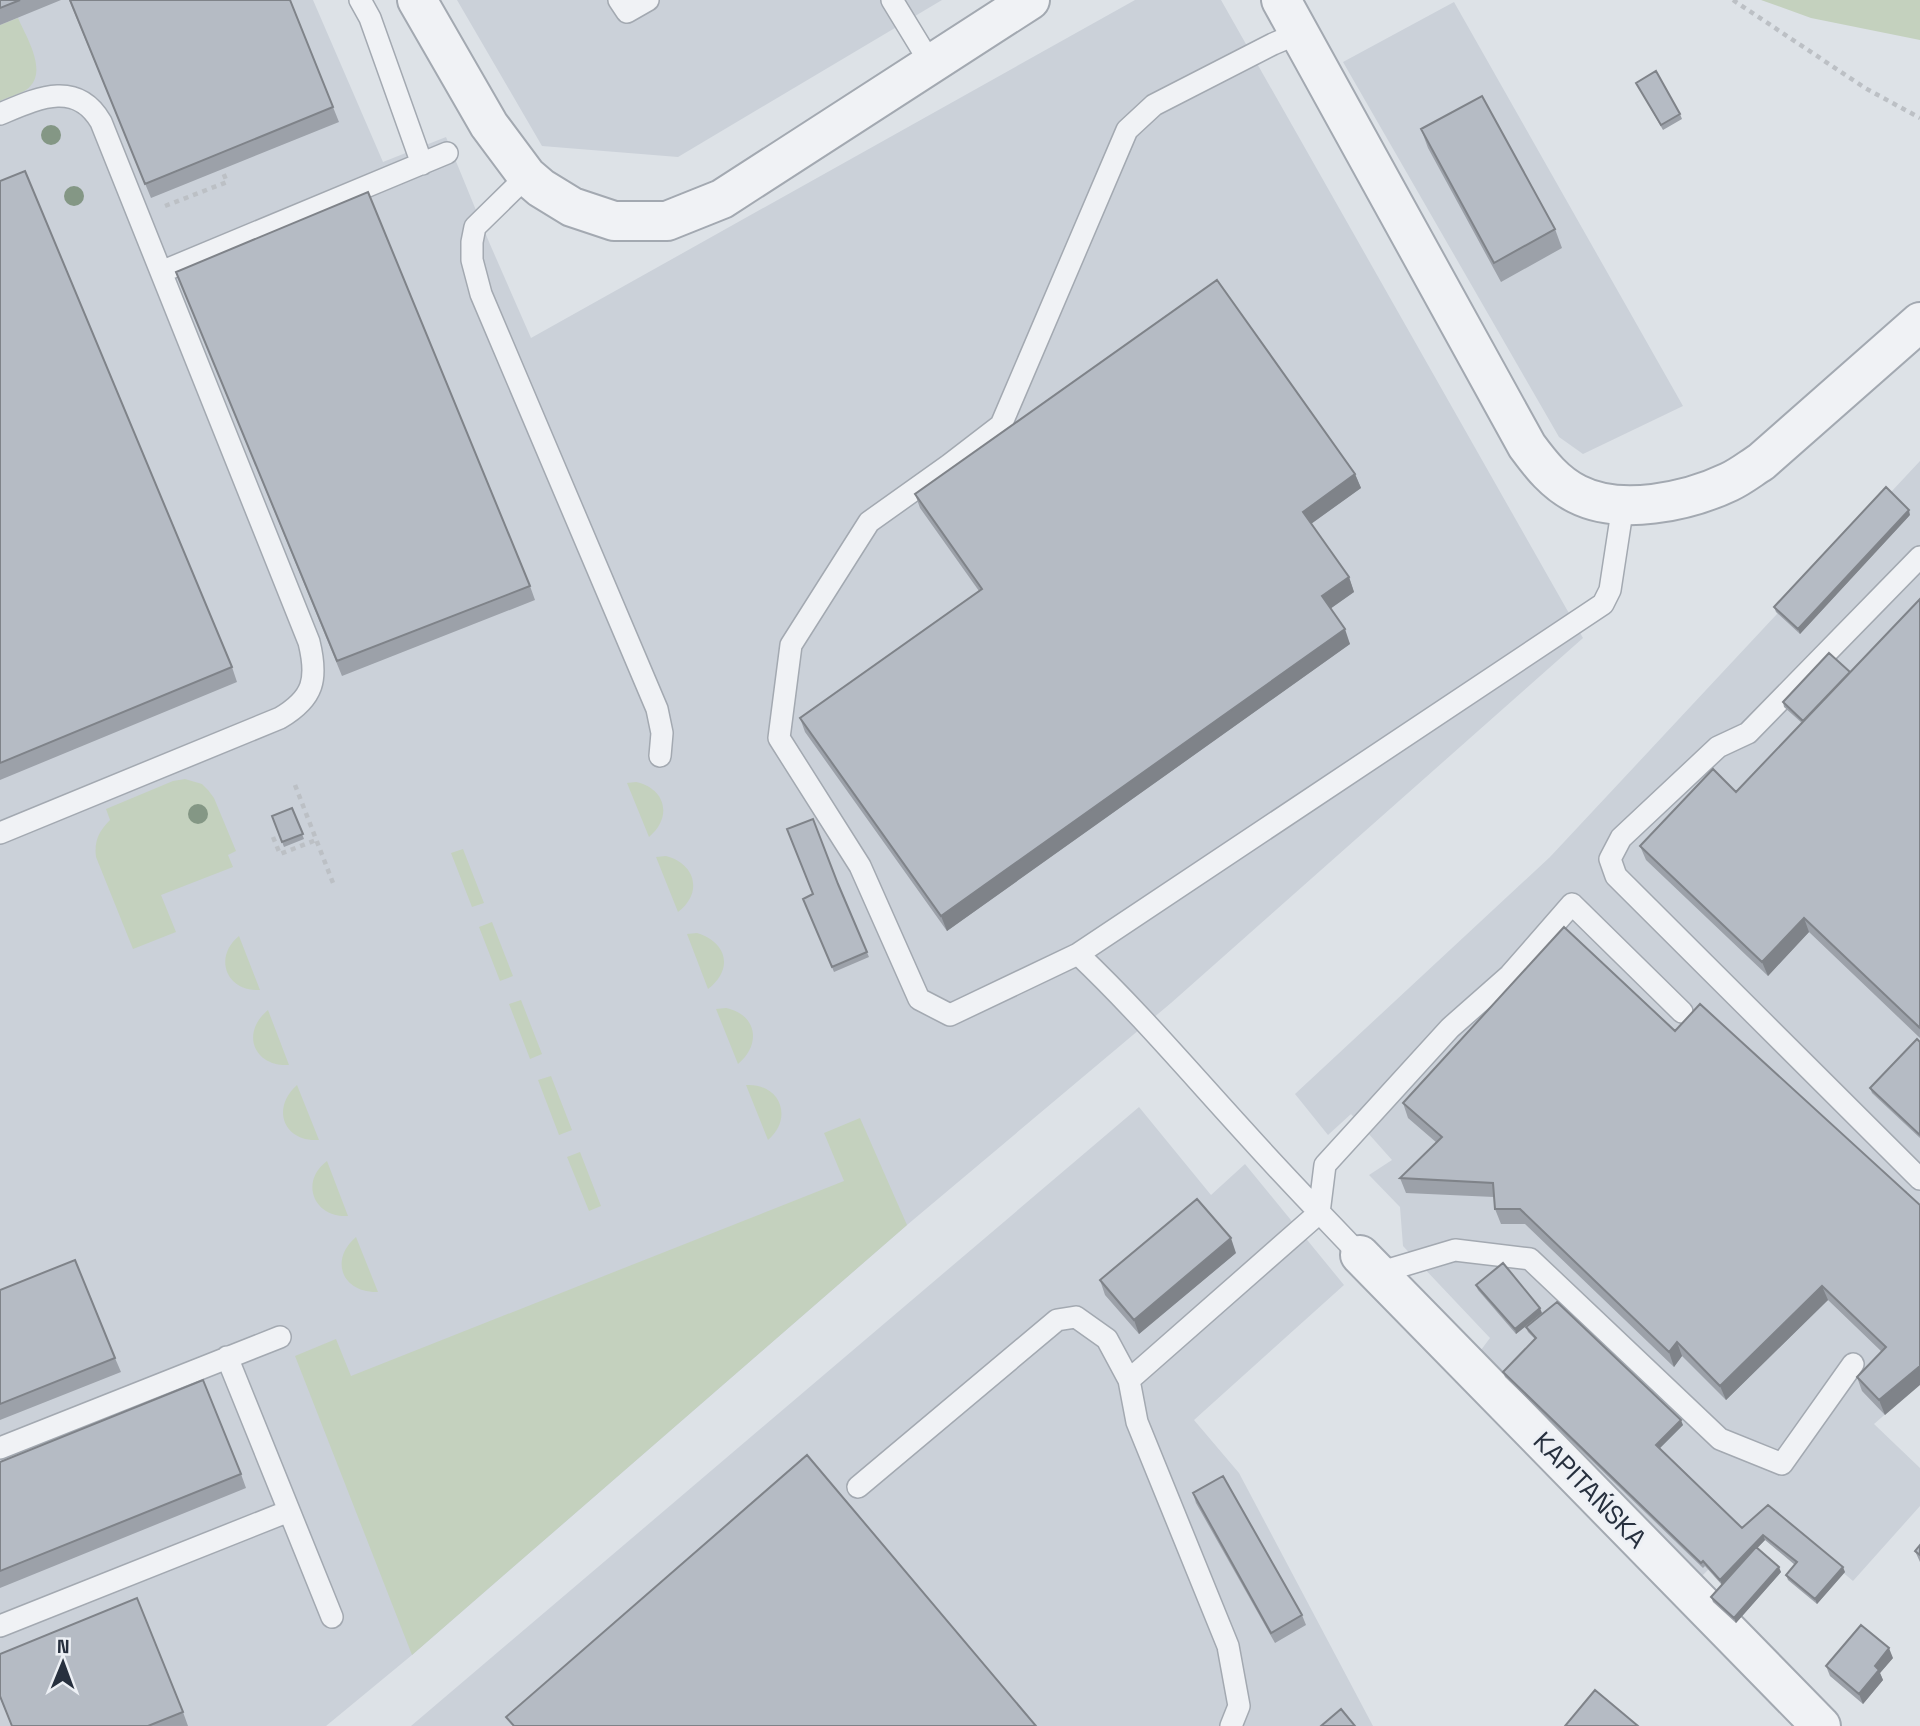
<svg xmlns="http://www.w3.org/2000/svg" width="1920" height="1726" viewBox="0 0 1920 1726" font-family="'Space Grotesk',sans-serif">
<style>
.built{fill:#cbd1d9}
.green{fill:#c4d1be}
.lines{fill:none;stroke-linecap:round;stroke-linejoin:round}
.lane-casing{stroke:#a3a9b1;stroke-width:24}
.street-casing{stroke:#a3a9b1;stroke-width:42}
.path{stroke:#bcc0c5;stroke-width:4.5;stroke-dasharray:5 5;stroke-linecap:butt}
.lane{stroke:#f0f2f5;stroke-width:21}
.street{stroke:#f0f2f5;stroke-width:38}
.tree{fill:#849785}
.wall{fill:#9ca1a9}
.shaded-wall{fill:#7f8389}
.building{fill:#b5bbc4;stroke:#7f8389;stroke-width:2}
.labels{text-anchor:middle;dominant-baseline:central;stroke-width:6;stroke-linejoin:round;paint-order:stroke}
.street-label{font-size:26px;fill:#27303e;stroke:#edf0f5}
</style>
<rect width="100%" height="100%" fill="#dde2e7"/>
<path class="built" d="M0,0H313L383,162L446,137L489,242L531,338L1135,0H1221L1583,638L1171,1003L907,1225L412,1655L326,1726H0Z
M457,0H942L678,157L542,146Z
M1454,2L1683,406L1583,454L1559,437L1343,62Z
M1920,461V1384L1874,1424L1920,1468V1506L1853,1581L1768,1509L1700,1578L1475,1358L1490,1338L1403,1246L1400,1207L1369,1175L1392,1160L1351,1114L1328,1135L1295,1094L1550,857Z
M1139,1107L1211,1195L1245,1164L1344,1285L1194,1420L1239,1473L1373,1726H411Z"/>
<path class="green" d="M1761,0H1920V40L1811,18Z
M18,18C26,37 50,73 26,90C18,95 8,97 0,101V25Z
M185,779L202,784L208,790L214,798L236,851L228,855L233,867L161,895L176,932L133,949L96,857C94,841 99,831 110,820L106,809L173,781Z
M636,782C667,789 672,818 649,837L627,783Z
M463,849L484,903L472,907L451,853Z
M666,856C696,864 703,893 678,912L656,857Z
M492,922L513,976L500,981L479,927Z
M697,933C727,942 734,969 708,989L687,934Z
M239,936L260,990C226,992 213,957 239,936Z
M521,1000L542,1054L530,1059L509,1004Z
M726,1008C758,1015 761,1045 738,1064L716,1009Z
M268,1010L289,1065C254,1067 240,1033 268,1010Z
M551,1076L572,1130L559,1135L538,1080Z
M297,1085L319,1140C283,1142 271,1108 297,1085Z
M746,1085C780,1083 794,1118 768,1140Z
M860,1118L907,1225L412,1655L295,1356L336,1339L351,1376L844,1181L824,1133Z
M580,1152L601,1206L589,1211L567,1157Z
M327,1161L348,1216C314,1218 299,1182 327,1161Z
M356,1237L378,1292C342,1293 329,1260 356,1237Z"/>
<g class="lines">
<defs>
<path id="lane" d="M360,0L370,18L422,164
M619,0L627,12L648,0
M892,0L931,64
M0,114C36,99 76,79 101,122L309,642C318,679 314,698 280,718L0,833
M527,176L475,227L472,242V260L481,294L657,709L662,733L660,756
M161,272L447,153
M1920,557L1748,733L1718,747L1621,838L1610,859L1616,876L1920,1179
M1078,954L950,1015L919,999L860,866L779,738L791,645L869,522L949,465L1001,425L1127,130L1154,105L1273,44L1299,33
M1360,1255C1323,1216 1286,1178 1250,1138C1193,1076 1139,1012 1078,954L1603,604L1610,590L1623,505
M1378,1273L1455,1250L1530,1259L1720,1439L1782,1464L1853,1364
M227,1357L332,1617
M1129,1380L1319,1213L1325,1165L1450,1028L1510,975L1572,904L1682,1012
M0,1448L280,1337
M858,1487L1057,1320L1076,1317L1107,1339L1129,1380L1137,1422L1228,1646L1239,1706L1231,1726
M0,1626L289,1511"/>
<path id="street" d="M417,0L489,125L527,176L541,188L572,207L614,221H667L722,199L1030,0
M1281,0L1527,446C1541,465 1555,483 1577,494C1620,516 1687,502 1729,482C1740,477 1750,469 1761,462L1920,322
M1360,1255L1821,1726"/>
</defs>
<use href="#lane" class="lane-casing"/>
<use href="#street" class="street-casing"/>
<path class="path" d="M1733,0L1865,88L1920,118
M165,206L227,182L222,170
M295,785L333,883
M273,837L280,854L316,840"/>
<use href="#lane" class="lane"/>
<use href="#street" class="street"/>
</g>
<g class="tree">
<circle cx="51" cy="135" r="10"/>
<circle cx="74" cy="196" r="10"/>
<circle cx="198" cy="814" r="10"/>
</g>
<path class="wall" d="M0,0H61L0,25Z
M69,0H290L339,122L151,198Z
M1636,83L1680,114L1682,119L1663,130Z
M1421,129L1555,229L1562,248L1501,282L1428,148Z
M0,181L232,667L237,682L0,780Z
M176,272L530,586L535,600L342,676Z
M1355,474L1361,488L1311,524L1349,577L1354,592L1330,609L1350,644L947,931L805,732L800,718L979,591L920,508L915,494Z
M1910,515L1800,634L1776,612L1774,607Z
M1920,599V1038L1809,932L1768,976L1646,860L1640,846L1736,792L1802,723L1784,707L1783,702L1850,672Z
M292,808L304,839L284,847L272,816Z
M838,884L869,957L834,972L803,899Z
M1675,1031L1907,1192L1885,1415L1862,1391L1857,1377L1882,1352L1828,1300L1726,1400L1682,1356L1674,1367L1525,1224H1501L1495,1209L1494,1197L1406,1193L1400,1178L1437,1143L1408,1118L1403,1103Z
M1920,1042V1138L1872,1093L1870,1088Z
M1236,1253L1139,1334L1105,1295L1100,1280Z
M1476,1285L1542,1313L1516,1334L1478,1290Z
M0,1290L115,1358L121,1372L0,1420Z
M1526,1327L1683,1425L1660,1448L1742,1528L1768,1505L1845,1572L1817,1604L1788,1580L1786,1575L1795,1565L1765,1540L1757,1548L1781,1572L1736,1623L1713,1602L1711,1597L1722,1585L1705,1566L1703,1568L1505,1377L1503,1372L1535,1339L1528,1332Z
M0,1462L241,1474L246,1488L0,1588Z
M1193,1493L1302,1615L1306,1625L1275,1643L1196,1503Z
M1920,1545V1562L1915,1551Z
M0,1654L183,1712L188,1726H12L0,1698Z
M1893,1658L1880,1673L1883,1680L1863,1704L1830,1676L1826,1666Z"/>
<path class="shaded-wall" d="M1355,474L1361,488L1308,526L1303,512Z
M1909,510L1910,515L1800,634L1798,629Z
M1349,577L1354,592L1327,611L1322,596Z
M1345,629L1350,644L947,931L941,916Z
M1804,918L1809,932L1768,976L1762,962Z
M1231,1238L1236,1253L1139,1334L1134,1320Z
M1822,1286L1828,1300L1726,1400L1720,1386Z
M1540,1308L1542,1313L1516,1334L1515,1329Z
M1677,1342L1682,1356L1674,1367L1669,1352Z
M1920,1366V1385L1885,1415L1879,1400Z
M1681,1420L1683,1425L1658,1450L1656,1445Z
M1763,1535L1765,1540L1722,1585L1720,1580Z
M1779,1567L1781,1572L1736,1623L1734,1618Z
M1843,1567L1845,1572L1817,1604L1815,1599Z
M1889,1648L1893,1658L1880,1673L1883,1680L1863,1704L1859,1694L1875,1666Z"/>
<path class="building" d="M0,0H20L0,8Z
M70,0H290L333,107L145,184Z
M1656,71L1680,114L1661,125L1636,83Z
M1482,96L1555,229L1494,263L1421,129Z
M25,171L232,667L0,763V181Z
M368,192L530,586L337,661L176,272Z
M1217,280L1355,474L1303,512L1349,577L1322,596L1345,629L941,916L800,718L982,589L915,494Z
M1886,487L1909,510L1798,629L1774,607Z
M1920,599V1028L1804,918L1762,962L1640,846L1713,769L1736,792Z
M1829,653L1850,672L1803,721L1783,702Z
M292,808L303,834L282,842L272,816Z
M813,819L838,884L867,952L832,967L803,899L813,894L787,829Z
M1564,927L1675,1031L1700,1004L1920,1205V1366L1879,1400L1857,1377L1886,1347L1822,1286L1720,1386L1677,1342L1669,1352L1520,1209H1495L1493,1183L1400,1178L1442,1137L1403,1103Z
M1917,1039L1920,1042V1135L1870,1088Z
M1197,1199L1231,1238L1134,1320L1100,1280Z
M75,1260L115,1358L0,1404V1290Z
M1503,1263L1540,1308L1515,1329L1476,1285Z
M1557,1302L1681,1420L1656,1445L1742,1528L1768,1505L1843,1567L1815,1599L1786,1575L1797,1562L1763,1535L1720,1580L1703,1561L1701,1563L1503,1372L1536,1338L1526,1327Z
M203,1380L241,1474L0,1571V1462Z
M807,1455L1036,1726H514L506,1717Z
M1223,1476L1302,1615L1271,1633L1193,1493Z
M1920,1545V1555L1915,1551Z
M1756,1547L1779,1567L1734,1618L1711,1597Z
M137,1598L183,1712L148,1726H12L0,1696V1654Z
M1861,1625L1889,1648L1875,1666L1879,1670L1859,1694L1826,1666Z
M1595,1690L1638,1726H1565Z
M1341,1709L1355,1726H1321Z"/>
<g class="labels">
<g class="street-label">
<text transform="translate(1590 1490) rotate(46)">KAPITAŃSKA</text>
</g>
</g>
<g transform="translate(63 1663) rotate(1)" stroke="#edf0f5" stroke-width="5" paint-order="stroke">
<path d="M0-5L12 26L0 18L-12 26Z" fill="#27303e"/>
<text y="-10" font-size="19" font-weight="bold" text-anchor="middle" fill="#27303e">N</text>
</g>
</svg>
